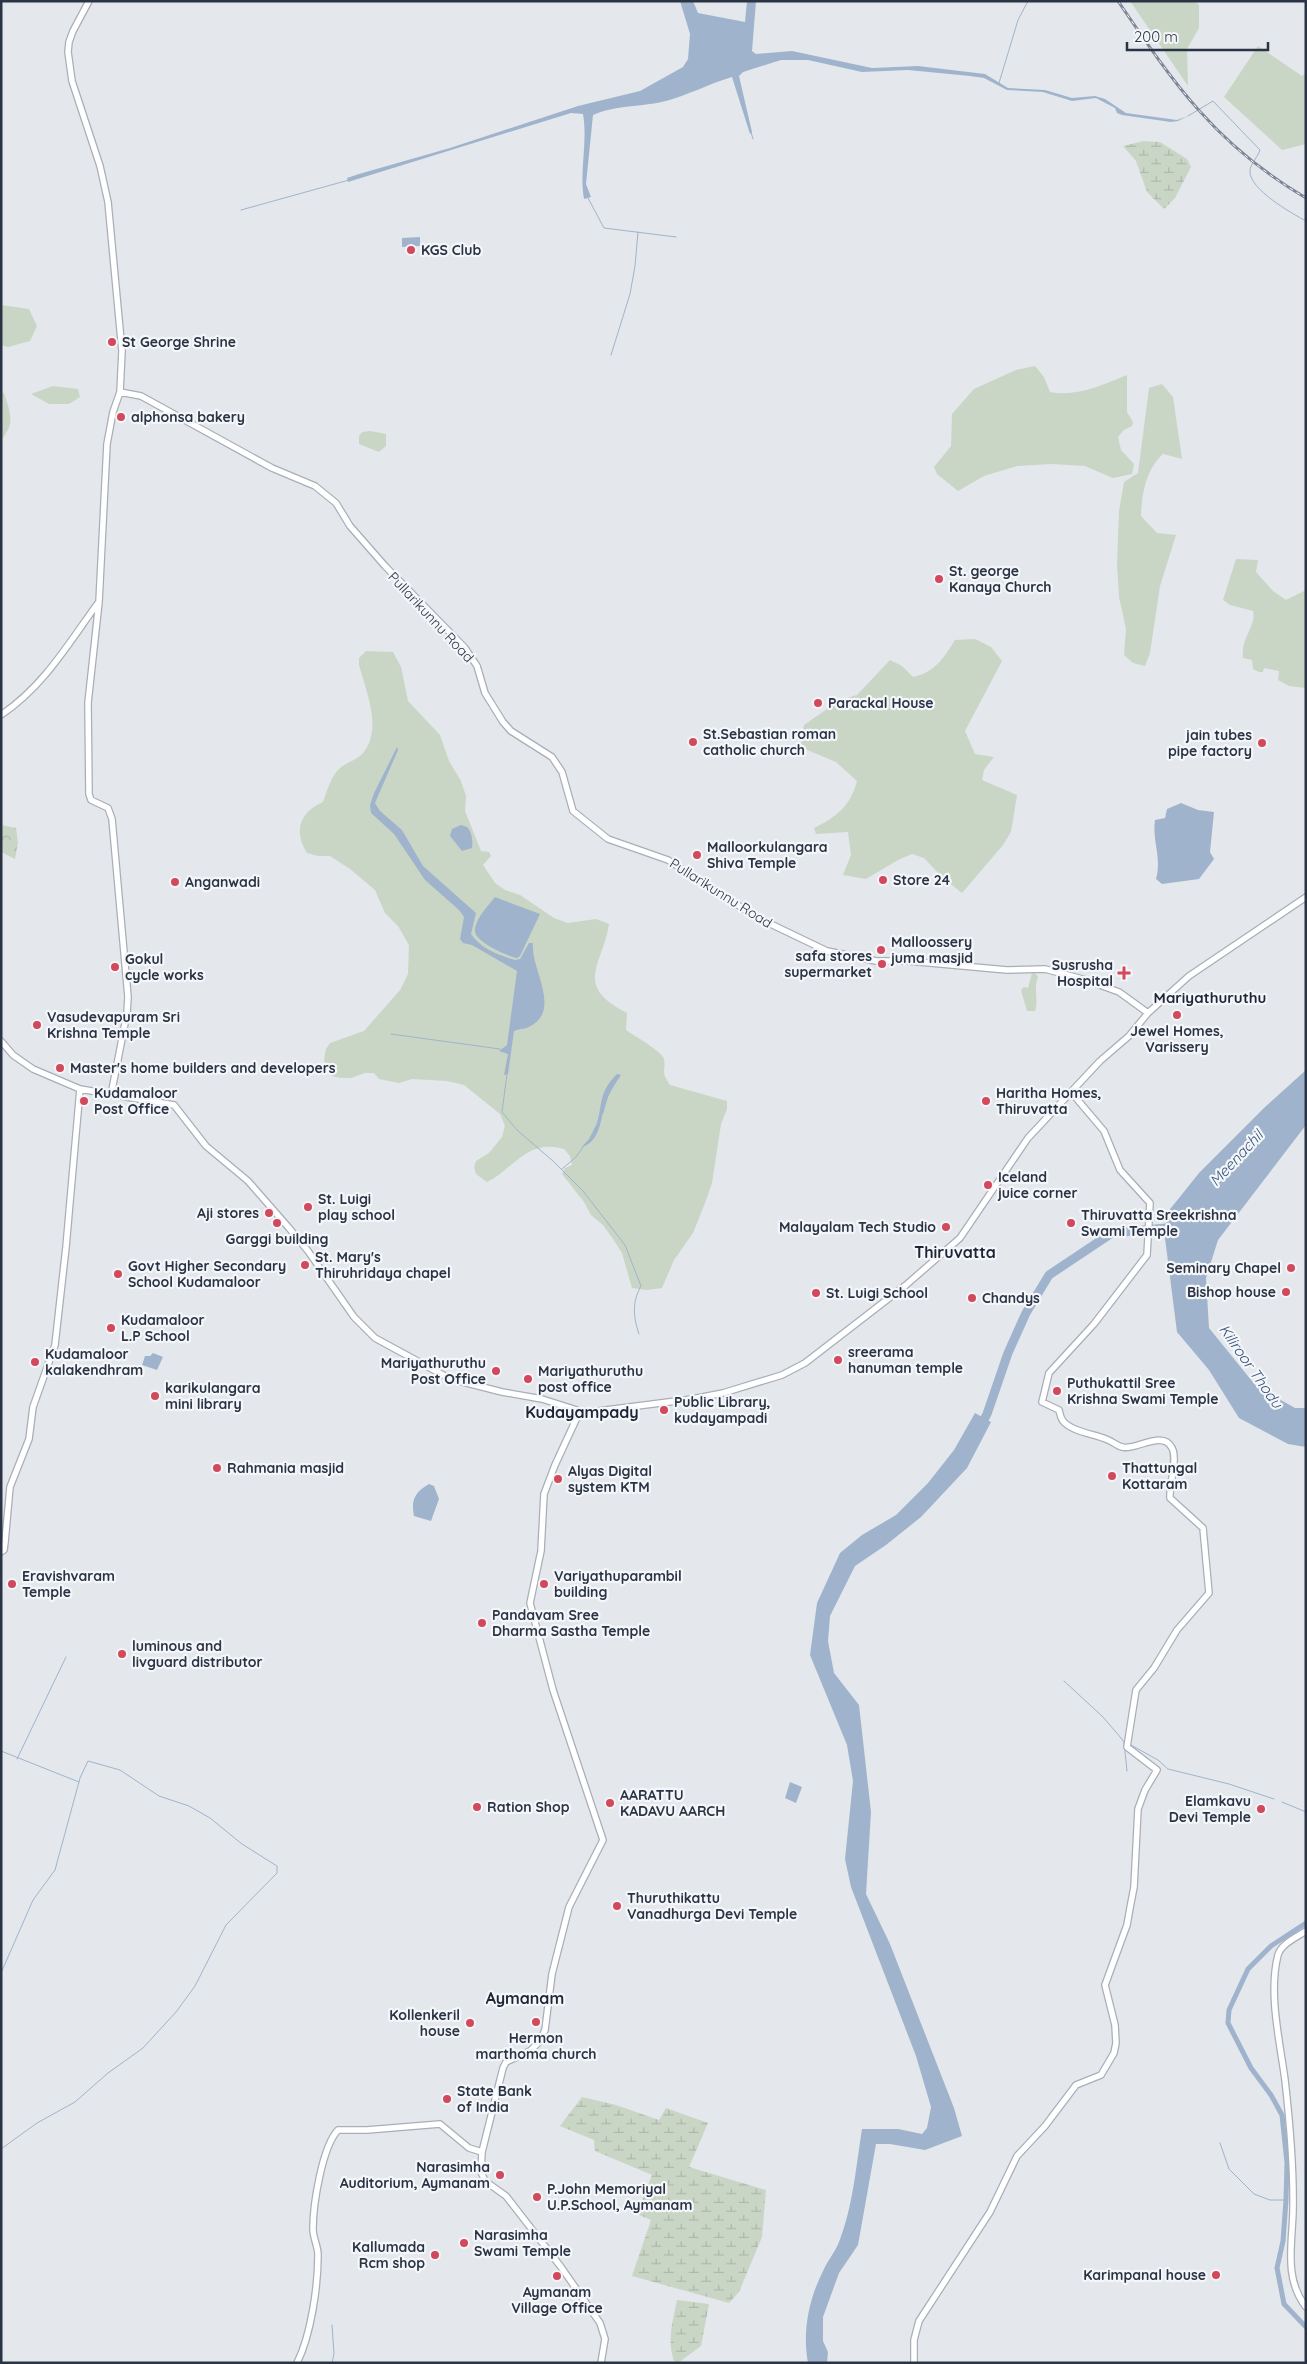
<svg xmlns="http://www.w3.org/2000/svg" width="1307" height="2364" viewBox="0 0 1307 2364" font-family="Quicksand,sans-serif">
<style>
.green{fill:#c9d6c5}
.wetland{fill:url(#wetland-marsh)}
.park{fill:url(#park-crowns)}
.water{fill:#9fb4cc}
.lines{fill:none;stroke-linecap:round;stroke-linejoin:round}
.stream{stroke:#9fb4cc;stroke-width:1}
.canal{stroke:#9fb4cc;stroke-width:5}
.river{stroke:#9fb4cc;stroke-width:9}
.secondary-casing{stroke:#a9aeb7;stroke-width:8}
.secondary{stroke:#fff;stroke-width:5.5}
.rail-casing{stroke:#7d8696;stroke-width:3}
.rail{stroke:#f4f6f9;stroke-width:1;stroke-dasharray:4;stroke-linecap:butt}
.poi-dot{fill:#d1495b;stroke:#f4f6f9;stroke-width:2}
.labels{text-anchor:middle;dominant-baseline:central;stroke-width:4.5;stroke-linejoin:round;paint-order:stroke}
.poi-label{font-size:14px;font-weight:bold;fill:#2b3445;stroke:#f4f6f9;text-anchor:start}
.street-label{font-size:14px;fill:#2b3445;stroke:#f4f6f9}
.neighbourhood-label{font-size:15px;font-weight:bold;fill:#1d2536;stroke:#f4f6f9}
.water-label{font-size:15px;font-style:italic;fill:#34527a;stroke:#f4f6f9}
.quarter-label{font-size:16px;font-weight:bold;fill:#1d2536;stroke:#f4f6f9}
</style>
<defs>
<pattern id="wetland-marsh" width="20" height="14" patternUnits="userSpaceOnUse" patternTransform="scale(1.25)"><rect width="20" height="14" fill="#c9d6c5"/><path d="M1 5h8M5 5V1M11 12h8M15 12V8" fill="none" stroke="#adb8ab"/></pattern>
<pattern id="park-crowns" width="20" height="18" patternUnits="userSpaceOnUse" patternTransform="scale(1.25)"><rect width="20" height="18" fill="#c9d6c5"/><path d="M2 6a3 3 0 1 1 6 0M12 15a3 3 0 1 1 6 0" fill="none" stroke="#adb8ab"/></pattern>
</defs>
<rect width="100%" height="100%" fill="#e4e7ec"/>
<path class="green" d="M1130,1H1194L1199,5V28L1187,49L1188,86Z
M1258,46L1302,76L1306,72V144L1282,150L1224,97Z
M1,305L29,309L37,326L30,341L8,347L1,345Z
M1035,366L1044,377L1050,392C1077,397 1102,385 1127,375V412L1133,422L1132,426L1124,430L1118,437L1121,450L1134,464L1132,474L1113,478L1085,466L1052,464L1017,466L984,476L958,491L937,474L934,467L951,446L952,414L974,389L1016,370Z
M1162,384L1173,397L1182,459L1163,454C1146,470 1142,492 1141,516L1157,533L1176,535L1160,586L1150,653L1145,666L1133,663L1124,655L1126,629L1119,597L1117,564L1119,511L1124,482L1138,473L1149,388Z
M53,386L78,389L80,397L69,404H49L31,394Z
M1,392L4,393C10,413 16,422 1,440Z
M370,431L386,434V446L379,452L359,444V436L362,432Z
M1236,559L1258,560L1256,572L1273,591L1286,600L1306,590V688L1289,686L1278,680L1279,671L1264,668L1263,672H1259L1253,669L1252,660L1243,658C1240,638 1257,626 1253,611L1230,605L1223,600Z
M975,639L991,647L1002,661L965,731L975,754L994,757L984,770L982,780L1017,795L1011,832L1003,845L962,893L942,877L924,858L912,854L898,860L866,879L843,875L851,855L848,832L816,834L814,828C837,817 851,805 857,781L836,762L800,747L804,725L840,700L857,695L890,660L902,666L913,677C934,673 944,658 955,640Z
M366,651L393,652L401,667L408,701L440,735L449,761L461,781L466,796L465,811L481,851L489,852L491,856L483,865L495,883L505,890L520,895L554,918L568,923L596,919L609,924C603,965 572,985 627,1013L626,1030C633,1035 663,1052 664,1059C666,1073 660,1070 670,1085L727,1101V1109L721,1124L712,1183L705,1203L693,1233L674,1260L662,1288L647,1290L632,1288L622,1253L613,1239L603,1225L591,1215L584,1202L562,1174L565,1168L572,1165L570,1156L564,1149C527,1138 515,1168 487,1182L476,1174L474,1167L476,1161L489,1153L502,1137L505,1126L500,1114L464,1085L447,1081L412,1079L399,1083L379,1079L374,1073H365L351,1078H341L332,1076L327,1069L324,1060L326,1049L330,1043L364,1031L400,990L408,974L409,945L398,926L385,913L375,890L350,869L330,856H318L307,853C293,831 300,812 323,802C327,791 331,776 340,768C347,762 357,760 363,753C383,729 366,691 359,665V658Z
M1032,973L1036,974L1038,977C1033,989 1039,1000 1035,1011H1027L1021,990L1024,987L1028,988Z"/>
<path class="wetland" d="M1144,141L1160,142L1187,159L1191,167L1175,198L1164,209L1147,192L1136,161L1123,146Z
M582,2097L616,2105L659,2120L666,2108L708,2123L689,2167L766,2190L762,2237L739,2292L729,2303L632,2276L651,2220L637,2214L652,2175L595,2151L594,2140L560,2126Z
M677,2300L709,2304L701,2346L678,2363H675C666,2343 673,2320 677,2300Z"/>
<path class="park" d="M1,825L16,828L18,843L15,859L1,852Z"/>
<path class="water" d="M680,1H693L698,13L745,22L747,1H756L752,51L756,54L792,51L872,68L918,66L985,74L1008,88L1045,90L1072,98L1095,96L1105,99L1126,113L1177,120L1188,116L1178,121L1171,122L1122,115L1117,113L1115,108L1096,98L1072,101L1043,92L1007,90L984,78L970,76L908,70L862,72L808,60H781L743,72L739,76L752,132L750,134L732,77C709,84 688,95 666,101C642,107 615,105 593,115L586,184L591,197L584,199C579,171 588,143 583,114L571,113L348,182L347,178L359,174L450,148L578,106L640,91L683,67L688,59L690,34Z
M420,237V246L402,247V238Z
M397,747L398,750L375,803L380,811L402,830L423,866L476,913L471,934C481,949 499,955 515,960L520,959L529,943H533C530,969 563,1010 529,1027C525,1029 519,1029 514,1031L508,1074L504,1075L508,1054L499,1051L507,1045L517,971L472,945L463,943L460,939L464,917L459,910L425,880L394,834L371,813L370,805L374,793Z
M1181,803L1198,810L1214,812L1210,852L1214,859L1199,879L1162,884L1156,879C1162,857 1152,842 1155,820L1165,818L1167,809Z
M461,825L467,827C472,832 473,841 472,848L462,851L450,836L452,829Z
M495,897L540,914L520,956L517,958C507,956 475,942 475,931C475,919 488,906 495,897Z
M1306,1070V1125L1218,1240L1206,1278L1209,1328L1256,1386L1295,1408H1306V1447L1288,1444L1239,1418L1209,1370L1177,1332L1165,1238L1167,1213L1199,1173L1265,1107Z
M617,1074L621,1075C616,1083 610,1091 607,1100C600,1115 602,1141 582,1147C586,1142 592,1137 594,1131C604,1109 596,1094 617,1074Z
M153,1353L163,1357L157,1370L142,1365L145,1356H150Z
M975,1413L991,1422L967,1468L921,1517L886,1545L855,1566L830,1616L828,1641L834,1673L859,1705L871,1812L866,1894L890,1944L954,2108L962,2136L925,2150L890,2144H876L858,2245L839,2273L823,2317V2341L828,2352L827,2363H808C802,2331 809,2298 824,2269C828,2260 835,2252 839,2242C853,2207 856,2166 862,2129H898L922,2134L927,2128L931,2107L916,2056L851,1887L845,1859L853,1781L847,1745L810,1655L817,1603L840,1553L862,1535L896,1515L928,1483L954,1450Z
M429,1484L434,1486L439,1499L431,1521L414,1516C411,1500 414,1493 429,1484Z
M790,1782L802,1787L796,1803L785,1798Z"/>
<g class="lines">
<path class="stream" d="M999,83L1018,20L1028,1
M1188,116L1213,101L1260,150C1258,157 1250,164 1250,171C1249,189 1291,213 1306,221
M751,132L753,139
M588,198L604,228L676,237
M241,210L349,180
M611,355L630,294L635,266L638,232
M391,1034L500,1049
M507,1074L502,1112L517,1130L553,1161L583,1191L625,1245L641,1286C632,1302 633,1316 639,1334
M603,1113L607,1098
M590,1138L596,1126
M562,1169L576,1157L583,1147
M1064,1681L1103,1717L1121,1738L1124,1742L1127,1771
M1131,1745L1158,1760L1168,1769L1229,1784L1274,1799
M1,1751L79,1782
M17,1759L66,1657
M1282,1802L1306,1812
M1,1973L33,1900L55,1870L80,1778L88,1761L120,1770L159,1796L189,1806L210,1818L242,1844L277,1866V1873L226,1925L195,1986L176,2012L143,2048L108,2073L75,2102L37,2123L1,2149
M1220,2143L1229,2169L1254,2194L1270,2200H1286
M332,2363L334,2354L332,2325"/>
<path class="canal" d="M1306,1923L1271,1946L1248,1969L1229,2010L1228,2023L1251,2068L1271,2095L1282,2115L1287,2163L1286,2200L1283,2241L1277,2268L1284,2304L1306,2327"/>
<path class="river" d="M979,1429L987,1414L1008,1353L1026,1313L1049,1275L1112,1233L1166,1228L1178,1231"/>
<defs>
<path id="secondary" d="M89,1L73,31L69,42L68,52L72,81L100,166L108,202L122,351L120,392L113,412L107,444L99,602L88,703L89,794L91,800L108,808L112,819L128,997L127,1013L111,1095
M120,392L141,396L272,468L315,486L336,503L350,526L385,566L465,648L477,666L485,693L503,722L511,731L552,757L562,772L573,811L608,839L668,860L758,918L827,951L876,961H908L1007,970L1045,969L1086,980L1119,992L1148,1013
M1,715C44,686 68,644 98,603
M1,1041L13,1055L33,1069L80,1089L174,1105L206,1146L248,1181L289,1228L308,1251L354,1317L375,1338L443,1375L459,1381L502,1392L542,1399L580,1411H598L692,1399L723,1393L782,1375L805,1363L906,1285L960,1238L1028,1138L1100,1061L1129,1036L1148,1013L1189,976L1306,897
M580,1411L555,1465L544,1494L541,1551L530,1603L553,1690L603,1840L569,1907L552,1974L545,2030L540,2041L530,2051L506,2062L503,2068L482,2152L481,2172L485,2181L506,2196L561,2267L600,2323L605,2339L601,2363
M1,1552L4,1550L5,1542L10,1487L29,1439L33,1407L55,1345L66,1247L80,1089
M1306,1931C1297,1937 1281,1944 1278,1955C1268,1993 1280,2042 1285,2080C1290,2124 1294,2168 1293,2212C1292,2245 1284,2279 1306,2307
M297,2363C311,2335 318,2286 318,2255C318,2246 313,2238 313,2229C313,2205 322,2147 338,2130H367L440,2124L469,2148L482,2152
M914,2363V2340L919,2321L990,2212L1017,2156L1045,2126L1076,2085L1101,2075L1114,2053L1116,2043L1115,2025L1105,1985L1127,1925L1130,1908L1134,1887L1138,1809L1145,1790L1157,1770L1127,1747L1136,1690L1154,1668L1177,1630L1209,1593L1203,1528L1170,1498C1169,1485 1178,1459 1172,1448C1163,1429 1135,1451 1122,1447C1117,1446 1113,1442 1108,1440C1095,1434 1072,1432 1063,1421C1060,1417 1060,1414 1059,1410L1042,1402L1049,1373L1094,1324L1147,1255L1150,1203L1120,1170L1104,1131L1071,1092"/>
</defs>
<use href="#secondary" class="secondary-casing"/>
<use href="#secondary" class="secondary"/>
<defs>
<path id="rail" d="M1118,1C1175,85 1216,145 1306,198"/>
</defs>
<use href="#rail" class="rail-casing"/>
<use href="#rail" class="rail"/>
</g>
<g class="poi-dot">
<circle cx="411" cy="250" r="5"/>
<circle cx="112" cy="342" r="5"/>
<circle cx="121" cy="417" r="5"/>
<circle cx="939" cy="579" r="5"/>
<circle cx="818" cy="703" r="5"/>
<circle cx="693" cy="742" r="5"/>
<circle cx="1262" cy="743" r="5"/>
<circle cx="697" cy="855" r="5"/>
<circle cx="883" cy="880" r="5"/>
<circle cx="175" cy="882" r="5"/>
<circle cx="881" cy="950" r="5"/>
<circle cx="882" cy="964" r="5"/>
<circle cx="115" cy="967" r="5"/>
<path d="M1121.5 965.5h5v5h5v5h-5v5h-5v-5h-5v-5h5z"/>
<circle cx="1177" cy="1015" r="5"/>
<circle cx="37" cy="1025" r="5"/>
<circle cx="60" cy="1068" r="5"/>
<circle cx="84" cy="1101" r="5"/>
<circle cx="986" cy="1101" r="5"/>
<circle cx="988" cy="1185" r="5"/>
<circle cx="308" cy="1207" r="5"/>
<circle cx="269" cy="1213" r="5"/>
<circle cx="277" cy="1223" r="5"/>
<circle cx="1071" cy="1223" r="5"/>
<circle cx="946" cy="1227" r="5"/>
<circle cx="305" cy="1265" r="5"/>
<circle cx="1291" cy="1268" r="5"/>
<circle cx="118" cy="1274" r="5"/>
<circle cx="1286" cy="1292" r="5"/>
<circle cx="816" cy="1293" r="5"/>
<circle cx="972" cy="1298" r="5"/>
<circle cx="111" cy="1328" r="5"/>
<circle cx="838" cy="1360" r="5"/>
<circle cx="35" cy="1362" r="5"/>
<circle cx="496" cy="1371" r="5"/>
<circle cx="528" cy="1379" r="5"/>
<circle cx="1057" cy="1391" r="5"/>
<circle cx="155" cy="1396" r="5"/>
<circle cx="664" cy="1410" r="5"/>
<circle cx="217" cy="1468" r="5"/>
<circle cx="1112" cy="1476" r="5"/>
<circle cx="558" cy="1479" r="5"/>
<circle cx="12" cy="1584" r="5"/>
<circle cx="544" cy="1584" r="5"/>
<circle cx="482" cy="1623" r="5"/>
<circle cx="122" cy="1654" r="5"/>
<circle cx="610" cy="1803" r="5"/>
<circle cx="477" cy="1807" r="5"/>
<circle cx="1261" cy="1809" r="5"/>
<circle cx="617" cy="1906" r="5"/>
<circle cx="536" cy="2022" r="5"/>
<circle cx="470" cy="2023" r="5"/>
<circle cx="447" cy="2099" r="5"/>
<circle cx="500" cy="2175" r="5"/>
<circle cx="537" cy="2197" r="5"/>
<circle cx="464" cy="2243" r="5"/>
<circle cx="435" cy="2255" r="5"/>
<circle cx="1216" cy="2275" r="5"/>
<circle cx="557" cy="2276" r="5"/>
</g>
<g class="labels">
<g class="poi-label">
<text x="421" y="250">KGS Club</text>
<text x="122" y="342">St George Shrine</text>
<text x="131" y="417">alphonsa bakery</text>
<text x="949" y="571">St. george<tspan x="949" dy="16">Kanaya Church</tspan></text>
<text x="828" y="703">Parackal House</text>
<text x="703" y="734">St.Sebastian roman<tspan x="703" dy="16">catholic church</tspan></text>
<text x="1252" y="735" text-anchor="end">jain tubes<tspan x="1252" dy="16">pipe factory</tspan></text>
<text x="707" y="847">Malloorkulangara<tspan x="707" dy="16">Shiva Temple</tspan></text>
<text x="893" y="880">Store 24</text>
<text x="185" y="882">Anganwadi</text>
<text x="891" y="942">Malloossery<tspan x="891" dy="16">juma masjid</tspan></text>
<text x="872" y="956" text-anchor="end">safa stores<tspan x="872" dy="16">supermarket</tspan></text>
<text x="125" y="959">Gokul<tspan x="125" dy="16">cycle works</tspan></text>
<text x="1113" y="965" text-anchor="end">Susrusha<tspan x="1113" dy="16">Hospital</tspan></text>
<text x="47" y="1017">Vasudevapuram Sri<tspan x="47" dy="16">Krishna Temple</tspan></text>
<text x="1177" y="1031" text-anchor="middle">Jewel Homes,<tspan x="1177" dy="16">Varissery</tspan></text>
<text x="70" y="1068">Master's home builders and developers</text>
<text x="94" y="1093">Kudamaloor<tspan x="94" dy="16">Post Office</tspan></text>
<text x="996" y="1093">Haritha Homes,<tspan x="996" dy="16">Thiruvatta</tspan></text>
<text x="998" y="1177">Iceland<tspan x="998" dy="16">juice corner</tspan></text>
<text x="318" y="1199">St. Luigi<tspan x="318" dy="16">play school</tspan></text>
<text x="259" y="1213" text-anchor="end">Aji stores</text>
<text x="1081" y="1215">Thiruvatta Sreekrishna<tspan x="1081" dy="16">Swami Temple</tspan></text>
<text x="936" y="1227" text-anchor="end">Malayalam Tech Studio</text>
<text x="277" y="1239" text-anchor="middle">Garggi building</text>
<text x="315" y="1257">St. Mary's<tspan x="315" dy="16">Thiruhridaya chapel</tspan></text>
<text x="128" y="1266">Govt Higher Secondary<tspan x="128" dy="16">School Kudamaloor</tspan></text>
<text x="1281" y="1268" text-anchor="end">Seminary Chapel</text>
<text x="1276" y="1292" text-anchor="end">Bishop house</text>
<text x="826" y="1293">St. Luigi School</text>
<text x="982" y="1298">Chandys</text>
<text x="121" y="1320">Kudamaloor<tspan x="121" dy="16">L.P School</tspan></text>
<text x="848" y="1352">sreerama<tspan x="848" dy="16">hanuman temple</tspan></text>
<text x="45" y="1354">Kudamaloor<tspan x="45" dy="16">kalakendhram</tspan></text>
<text x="486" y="1363" text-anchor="end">Mariyathuruthu<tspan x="486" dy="16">Post Office</tspan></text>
<text x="538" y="1371">Mariyathuruthu<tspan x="538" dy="16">post office</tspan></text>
<text x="1067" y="1383">Puthukattil Sree<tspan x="1067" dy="16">Krishna Swami Temple</tspan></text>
<text x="165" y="1388">karikulangara<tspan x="165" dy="16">mini library</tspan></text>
<text x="674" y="1402">Public Library,<tspan x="674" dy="16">kudayampadi</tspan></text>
<text x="227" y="1468">Rahmania masjid</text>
<text x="1122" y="1468">Thattungal<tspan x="1122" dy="16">Kottaram</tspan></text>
<text x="568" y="1471">Alyas Digital<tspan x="568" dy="16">system KTM</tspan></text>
<text x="22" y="1576">Eravishvaram<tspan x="22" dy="16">Temple</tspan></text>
<text x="554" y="1576">Variyathuparambil<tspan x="554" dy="16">building</tspan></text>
<text x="492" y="1615">Pandavam Sree<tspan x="492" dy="16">Dharma Sastha Temple</tspan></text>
<text x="132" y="1646">luminous and<tspan x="132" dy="16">livguard distributor</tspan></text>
<text x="620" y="1795">AARATTU<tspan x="620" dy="16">KADAVU AARCH</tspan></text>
<text x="1251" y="1801" text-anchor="end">Elamkavu<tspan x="1251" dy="16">Devi Temple</tspan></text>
<text x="487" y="1807">Ration Shop</text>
<text x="627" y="1898">Thuruthikattu<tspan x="627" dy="16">Vanadhurga Devi Temple</tspan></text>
<text x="460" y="2015" text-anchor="end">Kollenkeril<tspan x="460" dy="16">house</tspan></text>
<text x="536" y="2038" text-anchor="middle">Hermon<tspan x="536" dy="16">marthoma church</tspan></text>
<text x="457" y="2091">State Bank<tspan x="457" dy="16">of India</tspan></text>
<text x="490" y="2167" text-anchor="end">Narasimha<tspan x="490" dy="16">Auditorium, Aymanam</tspan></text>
<text x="547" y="2189">P.John Memoriyal<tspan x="547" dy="16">U.P.School, Aymanam</tspan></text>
<text x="474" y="2235">Narasimha<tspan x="474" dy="16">Swami Temple</tspan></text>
<text x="425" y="2247" text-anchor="end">Kallumada<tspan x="425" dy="16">Rcm shop</tspan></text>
<text x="1206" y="2275" text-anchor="end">Karimpanal house</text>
<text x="557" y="2292" text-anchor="middle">Aymanam<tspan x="557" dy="16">Village Office</tspan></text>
</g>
<g class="street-label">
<text transform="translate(431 617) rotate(47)">Pullarikunnu Road</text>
<text transform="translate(721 893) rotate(32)">Pullarikunnu Road</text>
</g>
<g class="neighbourhood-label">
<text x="1210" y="997">Mariyathuruthu</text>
</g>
<g class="water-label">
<text transform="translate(1236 1158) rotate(-47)">Meenachil</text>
<text transform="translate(1251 1366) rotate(55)">Kiliroor Thodu</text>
</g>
<g class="quarter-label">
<text x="955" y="1252">Thiruvatta</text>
<text x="582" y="1412">Kudayampady</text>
<text x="525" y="1998">Aymanam</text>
</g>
</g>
<rect width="1307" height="2364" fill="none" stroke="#2b3445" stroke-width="5"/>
<path d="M1127 42v8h141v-8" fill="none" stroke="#2b3445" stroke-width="2.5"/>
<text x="1134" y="42" font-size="15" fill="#2b3445" stroke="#f4f6f9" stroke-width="4" paint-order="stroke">200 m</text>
</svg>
